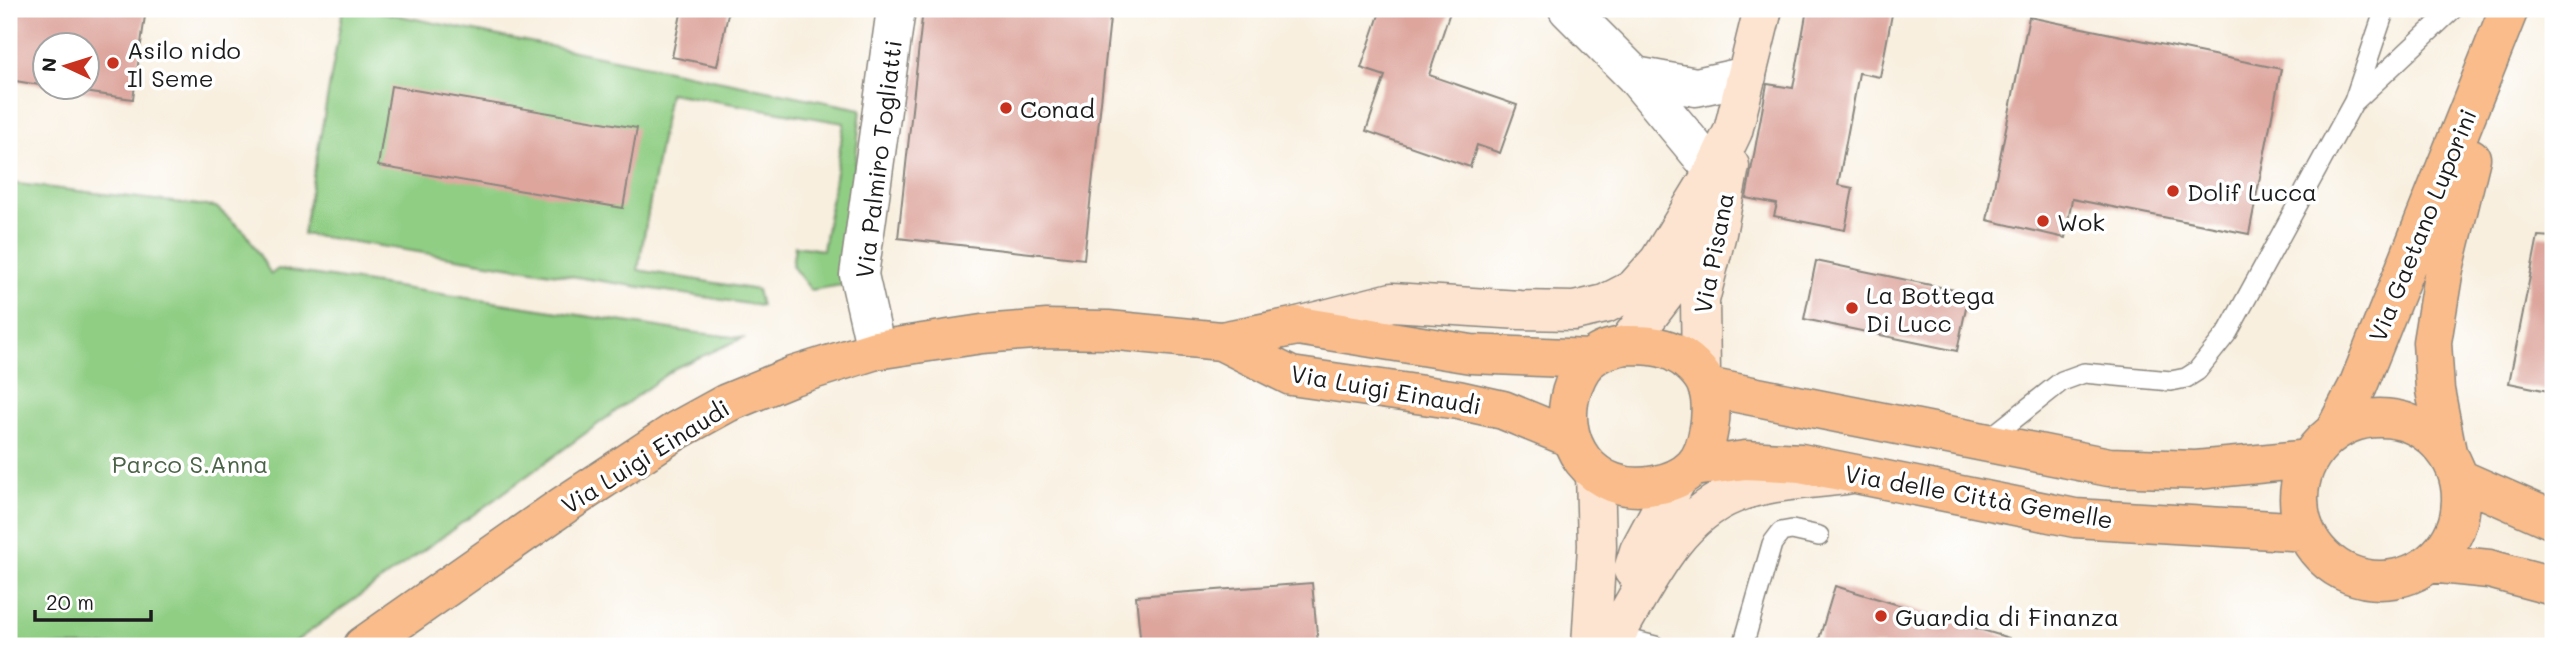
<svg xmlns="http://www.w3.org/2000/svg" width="2562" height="655" viewBox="0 0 2562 655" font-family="Mali,sans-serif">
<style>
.green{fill:#90ce84;stroke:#567550;stroke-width:2}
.building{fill:#dda59c}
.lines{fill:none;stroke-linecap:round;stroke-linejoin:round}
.lane-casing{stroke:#8a867e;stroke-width:22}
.street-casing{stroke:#8a867e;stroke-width:41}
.secondary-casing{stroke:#8a867e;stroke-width:41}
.primary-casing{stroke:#8a867e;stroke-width:41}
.lane{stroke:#fff;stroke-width:19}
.street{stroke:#fff;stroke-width:38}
.secondary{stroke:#fde4d0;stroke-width:38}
.primary{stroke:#f9bc8a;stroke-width:38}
.poi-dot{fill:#c8321e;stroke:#fff;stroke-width:2.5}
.labels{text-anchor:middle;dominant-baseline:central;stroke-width:7;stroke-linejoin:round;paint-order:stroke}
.poi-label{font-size:24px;fill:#1c1c1c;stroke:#fff;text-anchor:start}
.street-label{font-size:24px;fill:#1c1c1c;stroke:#fff}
.park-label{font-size:24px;fill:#4a6346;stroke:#fff}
</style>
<rect width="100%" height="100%" fill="#fff"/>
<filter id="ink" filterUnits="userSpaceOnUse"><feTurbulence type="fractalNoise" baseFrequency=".0143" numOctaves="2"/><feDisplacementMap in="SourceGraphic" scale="14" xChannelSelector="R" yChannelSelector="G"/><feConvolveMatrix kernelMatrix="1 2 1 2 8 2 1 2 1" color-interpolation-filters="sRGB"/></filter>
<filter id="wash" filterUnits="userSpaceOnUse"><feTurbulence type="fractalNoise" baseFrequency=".00686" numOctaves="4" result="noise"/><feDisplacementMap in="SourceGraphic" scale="28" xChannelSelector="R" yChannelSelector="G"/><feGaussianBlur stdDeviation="1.57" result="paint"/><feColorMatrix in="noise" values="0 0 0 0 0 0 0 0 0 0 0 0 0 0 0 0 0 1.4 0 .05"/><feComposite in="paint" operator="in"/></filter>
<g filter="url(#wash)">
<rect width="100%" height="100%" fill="#f8efdf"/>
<path class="green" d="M343,9H366L861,109L843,285L811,290L792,266L795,246L823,250L844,123L669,93L638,270L757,290L761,306L303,234Z
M9,183L216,207L246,233L271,274L278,269L690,332L743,338L675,368L480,510L289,646H9Z"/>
<g id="blocks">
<path class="building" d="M9,9H146L133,99L57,88H88V46H46V86L9,80Z
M682,9H729L717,66L672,57Z
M923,9H1111L1084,259L898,238Z
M1381,9H1451L1429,75L1517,105L1500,153L1477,145L1470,167L1366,131L1385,76L1361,68Z
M1807,9H1893L1880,77L1859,73L1838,185L1853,188L1845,230L1774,216L1777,204L1746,198L1767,84L1793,88Z
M2029,17L2281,69L2249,234L2072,199L2065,238L1987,220Z
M391,86L637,128L623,208L378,166Z
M2538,236L2553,237V392L2509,383Z
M1816,261L1969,293L1957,351L1804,319Z
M1312,583L1318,644L1296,646H1141L1136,596Z
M1835,586L2009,638L2008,646H1817Z"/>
</g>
</g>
<g filter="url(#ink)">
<use href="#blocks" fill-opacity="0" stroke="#8a867e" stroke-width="2"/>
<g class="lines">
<defs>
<path id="lane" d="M2354,101L2385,9
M1985,442L2062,381L2084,373L2171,381L2186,378L2197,371L2228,332L2353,103L2453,9
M1615,636L1655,646
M1743,646L1772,544L1781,532L1792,530L1819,536"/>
<path id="street" d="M1568,9L1635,76L1714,171
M1635,76L1696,87L1747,76
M876,350L859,275L896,9"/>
<path id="secondary" d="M1707,194L1714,171L1733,131L1763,9
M1298,326L1392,302L1520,310L1574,311L1605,304L1634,289L1659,261L1714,171
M1626,345L1668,290L1689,251
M1701,374L1700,300L1717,233L1730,166
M1633,570L1639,551L1678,478
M1615,636C1646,584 1675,517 1734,494C1768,480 1810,480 1846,475
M1591,646L1597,546L1595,473"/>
<path id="primary" d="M1221,341L1298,326L1471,354L1590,359
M1626,345C1642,345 1659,345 1673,352C1686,358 1702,372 1707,386C1715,407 1709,451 1693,467C1683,477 1668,483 1655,485C1593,498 1552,440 1574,384C1578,373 1585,361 1596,355C1605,349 1616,347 1626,345Z
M1707,387L2109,467L2196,470L2309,459
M2299 499a81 81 0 1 1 162 0a81 81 0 1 1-162 0Z
M2335,430L2358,386L2509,9
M2447,452L2435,390L2432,342L2444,269L2471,158
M1694,467L1745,460L1801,463L2075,518L2306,532
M2460,479L2553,520
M2430,563L2489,569L2553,586
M363,646L564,505L676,431L727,403L793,376L876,350L982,334L1047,329L1108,330L1221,341L1291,376L1458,400L1503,410L1571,438"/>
</defs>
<use href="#lane" class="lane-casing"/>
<use href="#street" class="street-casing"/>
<use href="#secondary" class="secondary-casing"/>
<use href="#primary" class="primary-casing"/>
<use href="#lane" class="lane"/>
<use href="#street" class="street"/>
<use href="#secondary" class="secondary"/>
<use href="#primary" class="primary"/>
</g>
</g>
<g class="poi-dot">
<circle cx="113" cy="63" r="7"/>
<circle cx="1006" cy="108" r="7"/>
<circle cx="2173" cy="191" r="7"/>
<circle cx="2043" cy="221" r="7"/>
<circle cx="1852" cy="308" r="7"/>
<circle cx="1881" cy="616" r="7"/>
</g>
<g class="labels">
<g class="poi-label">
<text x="127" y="49">Asilo nido<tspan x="127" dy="28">Il Seme</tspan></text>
<text x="1020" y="108">Conad</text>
<text x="2187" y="191">Dolif Lucca</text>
<text x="2057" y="221">Wok</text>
<text x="1866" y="294">La Bottega<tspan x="1866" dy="28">Di Lucc</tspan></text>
<text x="1895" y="616">Guardia di Finanza</text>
</g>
<g class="street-label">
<text transform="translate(878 159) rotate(-83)">Via Palmiro Togliatti</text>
<text transform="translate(2422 225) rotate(-68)">Via Gaetano Luporini</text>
<text transform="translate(1713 253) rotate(-79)">Via Pisana</text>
<text transform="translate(1386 389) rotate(10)">Via Luigi Einaudi</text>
<text transform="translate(645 456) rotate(-32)">Via Luigi Einaudi</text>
<text transform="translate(1979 496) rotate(10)">Via delle Città Gemelle</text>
</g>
<g class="park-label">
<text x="190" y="463">Parco S.Anna</text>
</g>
</g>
<rect width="2562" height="655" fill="none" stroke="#fff" stroke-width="35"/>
<g transform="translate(66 66) rotate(274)"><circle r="33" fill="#ffffff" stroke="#a4a4a4" stroke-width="2"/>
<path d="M0-5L12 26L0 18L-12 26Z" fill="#c8321e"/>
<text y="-10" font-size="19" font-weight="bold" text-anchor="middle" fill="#1c1c1c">N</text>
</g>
<path d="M35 610v10h116v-10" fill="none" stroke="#1c1c1c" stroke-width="3.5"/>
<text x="46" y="610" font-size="21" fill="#1c1c1c" stroke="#ffffff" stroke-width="5" paint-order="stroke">20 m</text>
</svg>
